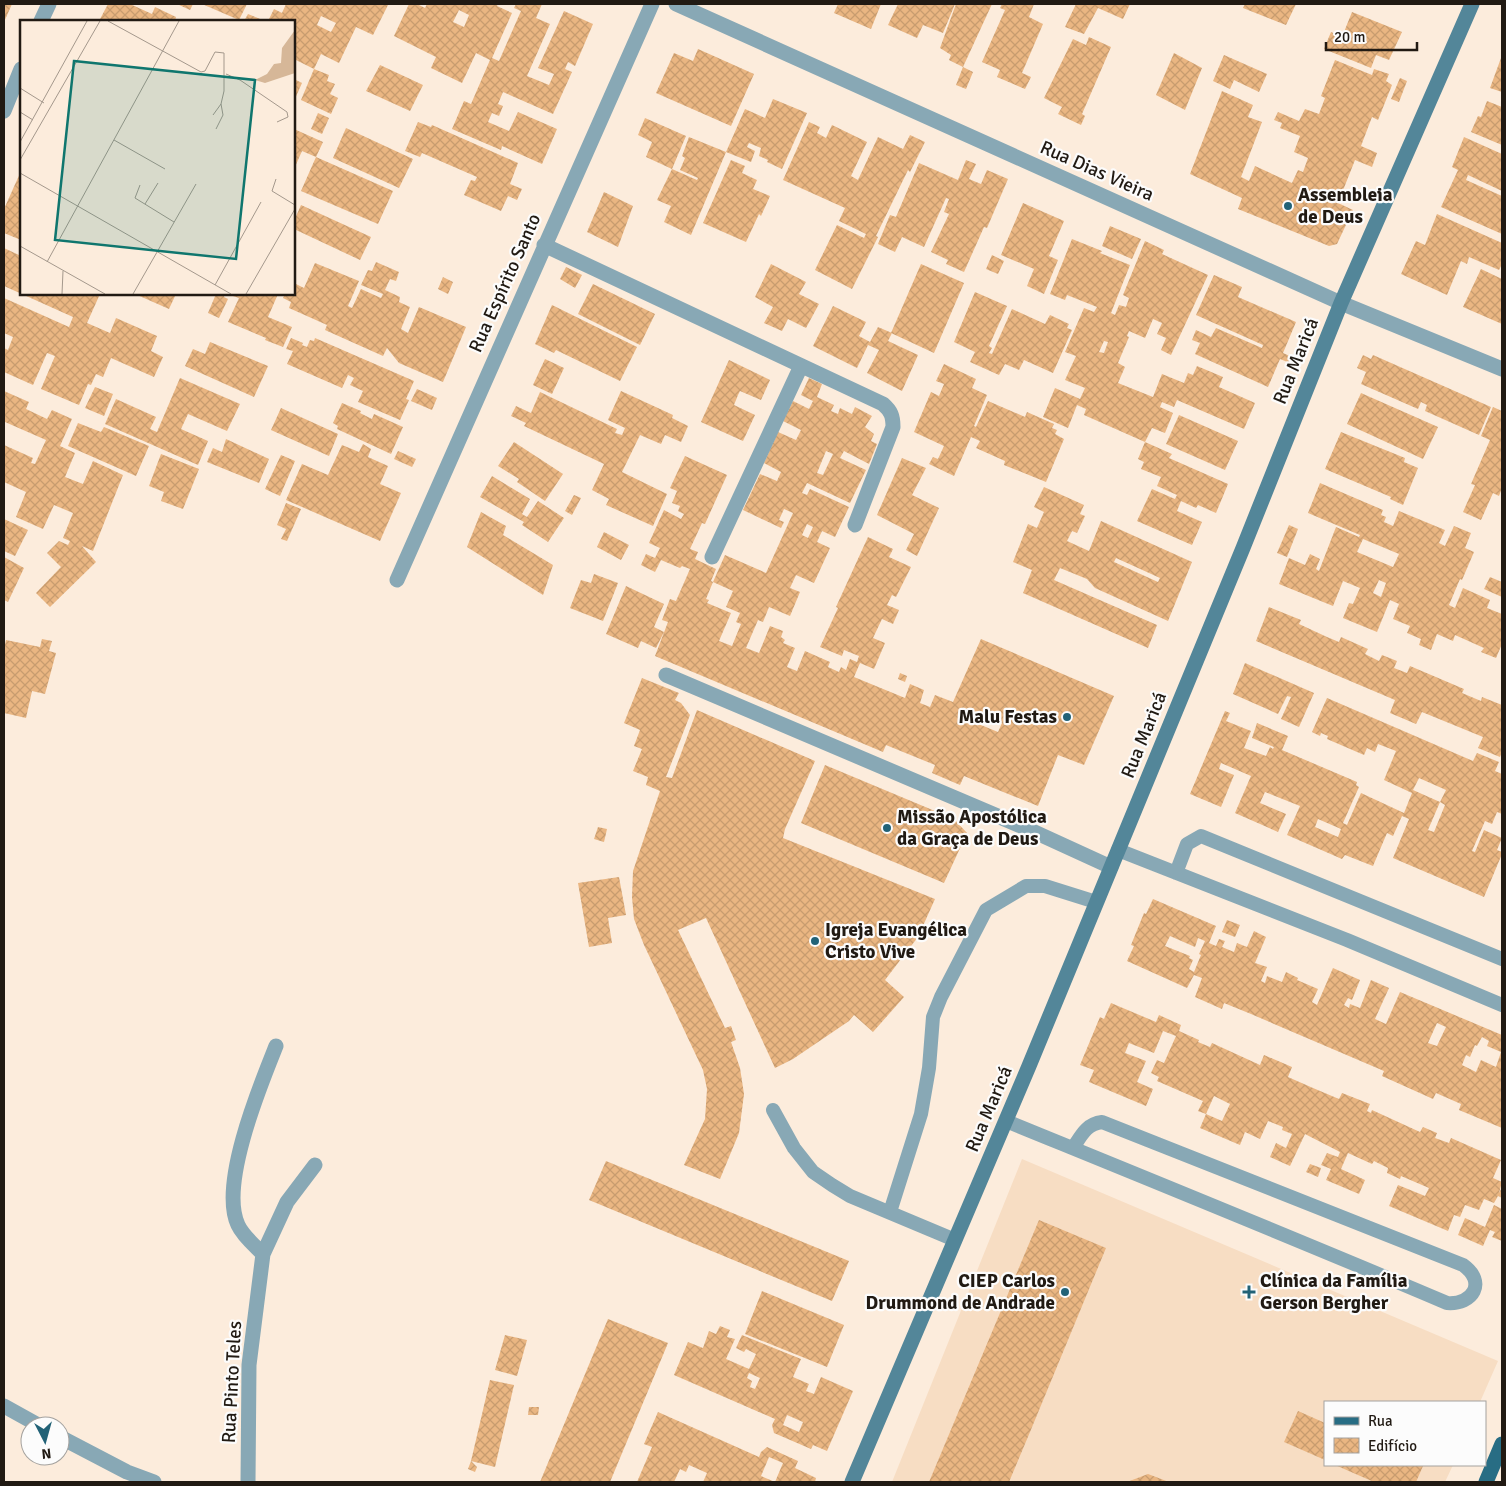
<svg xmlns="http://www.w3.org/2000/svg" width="1506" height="1486" viewBox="0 0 1506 1486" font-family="Signika,sans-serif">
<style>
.built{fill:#f7ddc3}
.building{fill:url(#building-cross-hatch);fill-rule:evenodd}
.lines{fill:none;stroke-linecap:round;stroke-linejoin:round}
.lane{stroke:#88a8b5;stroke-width:14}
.street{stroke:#88a8b5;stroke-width:15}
.secondary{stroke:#538699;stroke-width:15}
.primary{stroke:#286d84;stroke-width:15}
.poi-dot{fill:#226277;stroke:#fcfcfc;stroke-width:2}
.labels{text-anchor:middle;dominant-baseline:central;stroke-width:4.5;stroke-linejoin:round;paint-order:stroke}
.street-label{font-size:19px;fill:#211a13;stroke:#fcfcfc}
.poi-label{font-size:19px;font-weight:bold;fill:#211a13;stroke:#fcfcfc;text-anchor:start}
.inset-road{fill:none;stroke:#a4988c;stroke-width:1}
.view{fill:#0f766e;fill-opacity:0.15;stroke:#0f766e;stroke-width:2.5}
.inset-edge{fill:none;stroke:#211a13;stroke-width:2.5}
</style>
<defs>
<pattern id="building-cross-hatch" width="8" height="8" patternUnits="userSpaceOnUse" patternTransform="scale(1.25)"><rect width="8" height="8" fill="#eab682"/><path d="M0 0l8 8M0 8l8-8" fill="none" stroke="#c89c6f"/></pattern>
</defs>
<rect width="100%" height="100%" fill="#fcecdc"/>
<path class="built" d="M1022,1159L1498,1361L1480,1402H1325V1465H1453L1445,1482H892Z"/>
<path class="building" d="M4,4H12L4,22Z
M108,4H130L152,14L155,7L176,17L175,21H157L153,19L152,21H99Z
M177,4H193L190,10Z
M202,4H247L239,20Z
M286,4H385L388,5L373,35L356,27L339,63L321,54L314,69L294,59V21H268L274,9L282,13ZM321,16L336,23L331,32L317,25Z
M409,4H417L425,8L427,4H498L497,6L512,13L492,58L499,61L521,11L514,8L516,4H542L536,18L550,24L527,76L549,85L554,74L538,68L564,11L593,24L575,66L568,62L565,69L572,72L553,114L503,92L498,104L503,106L499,116L492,113L488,122L509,131L518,112L557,129L542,164L502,146L501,150L452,129L464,101L471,104L490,60L476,53L462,83L431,68L436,57L394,36ZM459,10L469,15L464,27L453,22Z
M838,4H881L871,29L834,13Z
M898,4H955L943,33L923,25L917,38L888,25Z
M956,4H992L963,67L949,60L951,55L940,48Z
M1002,4H1034L1029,17L1043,24L1022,73L1031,77L1025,89L997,77L1000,70L982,62L1005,10L1000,8Z
M1076,4H1130L1123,19L1098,8L1084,34L1065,27Z
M1245,4H1296L1286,25L1243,8Z
M1352,12L1402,32L1389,60L1376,55L1371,68L1324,49L1331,32L1342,37Z
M248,14L265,21H244Z
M1089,37L1111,47L1082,114L1085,116L1081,125L1058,114L1062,107L1044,98L1073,39L1086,45Z
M698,49L754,74L731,126L656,93L674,53L693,61Z
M1174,53L1202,68L1185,110L1156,95Z
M1224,55L1267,74L1259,92L1234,80L1230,89L1213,81Z
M1501,58L1502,59V92L1490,88Z
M1335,60L1372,75L1374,69L1389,74L1386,81L1392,85L1378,120L1372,117L1361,146L1377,153L1372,167L1355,160L1338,203L1353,210L1337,244L1329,246L1238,209L1242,198L1190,174L1222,91L1253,105L1248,117L1262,122L1241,177L1249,181L1255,166L1292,183L1298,170L1303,172L1308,158L1294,152L1300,136L1280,128L1282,123L1274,120L1278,112L1299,121L1305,109L1319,114L1325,98L1321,96Z
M380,65L423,85L410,111L366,91Z
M963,67L973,72L966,89L956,85Z
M314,69L329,75L327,81L335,84L330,94L338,98L331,114L301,100Z
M1400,78L1407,81L1399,102L1391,99Z
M294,79L302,83L294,101Z
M773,99L807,113L782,169L767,162L768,160L759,156L761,148L749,143L747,147L755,151L751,162L726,152L745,109L765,118Z
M1487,101L1502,107V145L1471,132L1478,116L1481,117Z
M318,113L329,118L322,134L311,129Z
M645,118L686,136L672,169L697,180L698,178L680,170L685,158L682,156L689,137L726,152L691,235L664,222L671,206L657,200L672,169L646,157L652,142L638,135Z
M418,122L431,127L432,125L518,163L510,184L522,189L517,200L508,196L501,211L464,195L471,180L475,181L477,177L422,153L420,157L405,151Z
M809,122L820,127L817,133L826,138L832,125L867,142L851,176L858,180L878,137L903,149L910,135L925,142L910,172L908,170L876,236L878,237L852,289L815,270L837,225L864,238L866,234L839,221L845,208L783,180Z
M346,128L413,159L399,188L333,158Z
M294,129L323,142L316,157L302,151L294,169Z
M1464,137L1502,154V191L1468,175L1466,180L1502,196V234L1441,207L1458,170L1452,167Z
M316,157L393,191L378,224L301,191Z
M731,160L745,166L742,173L757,180L753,189L770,196L761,216L759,214L746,242L703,223Z
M966,160L976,164L969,179L981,184L987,170L1008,179L987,228L984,227L964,272L946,264L948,260L931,252L949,214L944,212L949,199L946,198L924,247L902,237L895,252L878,244L890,215L896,217L919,163L958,180Z
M21,171V240L4,233V209Z
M604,192L633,206L618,247L587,232Z
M1023,203L1064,221L1049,256L1058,260L1044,294L1027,286L1034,269L1001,255Z
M301,205L371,237L360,260L294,229V221Z
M1437,214L1502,243V264L1499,270L1469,257L1467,264L1461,261L1447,295L1401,274L1416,241L1425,245Z
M1110,226L1141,239L1132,259L1102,246Z
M1072,239L1102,251L1100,253L1130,265L1111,313L1115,315L1119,305L1126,307L1129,298L1123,295L1145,241L1164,250L1162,254L1208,275L1171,355L1161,350L1166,338L1157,334L1162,323L1153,319L1145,338L1129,331L1127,336L1129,337L1118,363L1125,367L1118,383L1153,397L1162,374L1184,383L1188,373L1193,375L1197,366L1223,377L1219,387L1255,403L1244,429L1177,400L1174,407L1162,402L1160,407L1173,413L1165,433L1152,428L1145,442L1084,415L1086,409L1077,405L1068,428L1043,417L1055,388L1080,399L1085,388L1065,380L1076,356L1065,352L1084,308L1094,312L1097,307L1067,295L1065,300L1050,294ZM1104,341L1108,342L1104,353L1099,352Z
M4,248L21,256V294H100L87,323L110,333L116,318L157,336L151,351L163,357L154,377L111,358L103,377L96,374L91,385L88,384L79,405L41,389L55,356L47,353L33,385L4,372V348L8,350L13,337L4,333V298L69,327L73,317L4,286Z
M992,255L1004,261L998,274L986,269Z
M376,262L399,272L396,281L390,279L385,290L400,297L399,302L410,307L401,329L408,333L419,307L466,327L443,382L399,363L387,348L383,356L325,330L327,325L289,308L291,302L283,298L285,294H294V283L304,288L315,263L359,281L348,306L352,308L361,289L381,298L383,294L361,285L368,270L372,271Z
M771,264L806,282L799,294L819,304L806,328L788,319L782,331L764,323L773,307L755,297Z
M921,264L964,283L934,353L891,333Z
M566,267L582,275L575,288L560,279Z
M1481,269L1502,279V324L1463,307Z
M1214,275L1242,287L1238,297L1296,322L1283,353L1292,357L1290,363L1280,359L1268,387L1195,354L1200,343L1192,340L1196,330L1211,337L1216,328L1262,348L1263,345L1196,315Z
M443,277L453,282L448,294L438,289Z
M593,284L655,314L640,345L578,314Z
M975,292L1007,306L989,346L992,348L989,353L992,354L1012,309L1045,324L1050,315L1069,324L1067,328L1072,330L1053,373L1024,360L1019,370L1005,364L999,375L970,362L975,352L954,342Z
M135,294H176L169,309Z
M216,294H225L224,297L228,299L219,318L208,313Z
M227,294H278L268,317L292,327L283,347L265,340L266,338L228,322L239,298Z
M552,305L637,347L620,381L556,350L554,353L535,344Z
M833,306L866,322L859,336L870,342L878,327L892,333L888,341L918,355L902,391L867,373L879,350L868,345L857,368L813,346Z
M291,338L303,343L302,345L307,347L310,340L314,341L315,338L414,381L406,399L409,400L400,420L358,402L363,391L350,385L354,378L348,375L342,388L287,364L293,351L286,349Z
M210,342L268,366L254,397L185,366L193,349L205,354Z
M1363,355L1371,359L1373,355L1491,407L1479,435L1425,411L1427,405L1421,402L1418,409L1361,384L1366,372L1357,368Z
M545,359L564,368L552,394L533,385Z
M729,360L770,380L761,400L740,391L738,395L734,405L755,415L743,441L701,422Z
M944,364L976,379L972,388L987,395L974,426L976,427L988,401L1025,417L1027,412L1054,424L1052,428L1057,430L1055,434L1064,439L1046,482L1004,465L1005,461L976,448L980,441L971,437L954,476L929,464L933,457L938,459L944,446L914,432L931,392L939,396L944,384L936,381Z
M180,378L240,404L227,431L188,414L181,429L208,441L198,465L105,424L116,399L156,417L150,429L157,432Z
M809,378L822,384L817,397L834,405L831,411L838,414L840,408L852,414L855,407L872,416L865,427L874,434L871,441L877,444L869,464L844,451L840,458L866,470L850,503L807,483L802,493L807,495L810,489L849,507L835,537L822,531L817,542L830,548L814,583L796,575L790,588L800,592L790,616L769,607L763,622L758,620L746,648L759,653L770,626L783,631L781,637L785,640L783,643L795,648L787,667L797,671L805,651L830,662L828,667L839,672L841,667L846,670L850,659L857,662L859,656L844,650L842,656L820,647L838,608L836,607L868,537L893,549L889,557L911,567L896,597L892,595L887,605L899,610L893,624L882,619L873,638L885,643L874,669L860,663L854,677L905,698L910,684L924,690L920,703L930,707L935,695L953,702L981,639L1114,696L1084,765L1058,755L1038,806L964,776L960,785L932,773L935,765L886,745L883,752L655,656L668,622L662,620L670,599L676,601L690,569L682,566L680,568L661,560L655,572L641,565L646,554L655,558L660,548L649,543L664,510L681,519L684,514L678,511L680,506L672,503L677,491L670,488L685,456L727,475L705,524L702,523L690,549L698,552L695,559L716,569L711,581L713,582L706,599L709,600L707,603L731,613L719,641L732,646L741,624L736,622L740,613L726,607L733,591L713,582L725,555L766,573L793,513L784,509L779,520L784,522L781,528L743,510L760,474L777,481L781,472L764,463L778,432L796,440L801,430L783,421L793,401L809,409L813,401L801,395ZM826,451L833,454L823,475L817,473ZM807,524L813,527L808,538L802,535ZM979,713L1002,723L998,732L976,723Z
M95,387L113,394L104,416L85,408Z
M417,389L437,398L432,410L411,401Z
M4,391L29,402L26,409L47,419L52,410L72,419L60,446L75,453L65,477L83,484L93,461L123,475L93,551L82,546L96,562L50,607L36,593L61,567L47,553L59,541L68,545L70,541L63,538L73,513L54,505L43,529L16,517L26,492L4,482V445L33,458L31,463L35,464L46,440L5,422L4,425Z
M621,391L673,415L672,418L688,426L681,442L665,435L661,444L640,435L622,472L667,494L653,526L606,505L609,499L592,490L604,464L524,426L526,423L511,416L516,406L531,413L540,392L617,429L615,433L622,435L625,428L608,420Z
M1361,393L1438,427L1423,459L1347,424Z
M342,403L361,411L360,413L372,419L374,414L403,427L391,454L337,429L338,426L333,423Z
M1493,407L1502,411V488L1499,496L1493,493L1481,520L1463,512L1475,485L1471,484L1490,440L1481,436Z
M281,408L338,434L329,456L271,430Z
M1179,415L1238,441L1225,470L1166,444Z
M78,423L101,432L104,427L149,446L136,476L68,446Z
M1341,432L1405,458L1404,462L1418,468L1403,505L1390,499L1391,497L1325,469Z
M226,439L269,459L259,483L207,462L213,448L222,452Z
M514,442L563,474L545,501L517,482L519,479L498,466Z
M1145,442L1172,454L1169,458L1228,484L1216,513L1198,505L1196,508L1181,501L1177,511L1202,522L1192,545L1137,521L1152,489L1175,499L1177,495L1157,486L1161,477L1141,469L1144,462L1138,459Z
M363,444L371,449L368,457L388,466L380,484L401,493L380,541L286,500L302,464L328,475L342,445L359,452Z
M398,451L416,459L412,467L394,459Z
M161,454L199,469L183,509L161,501L164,492L149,486Z
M281,455L295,461L280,496L265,489Z
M902,458L926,468L912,495L939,508L917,556L906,550L914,534L877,515Z
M492,476L530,499L522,514L527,517L538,501L564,518L548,542L522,525L524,522L480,497Z
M1320,483L1383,510L1381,515L1386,517L1384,522L1393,526L1399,511L1445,530L1439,543L1445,546L1454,526L1471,533L1465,548L1474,552L1462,580L1460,579L1449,605L1455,608L1463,588L1490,600L1487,608L1502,614V644L1496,658L1481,652L1484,648L1455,635L1453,641L1437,634L1431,650L1419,645L1421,639L1407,633L1410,626L1393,619L1399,604L1390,600L1377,632L1343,618L1349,603L1353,604L1360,588L1343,581L1333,606L1279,584L1289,558L1305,565L1310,554L1320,559L1316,569L1319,571L1336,527L1359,537L1360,535L1308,513ZM1363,539L1399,554L1393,567L1357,552ZM1379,580L1386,583L1381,597L1373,593Z
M1044,487L1084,505L1080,514L1085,516L1077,533L1072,531L1067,541L1089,551L1101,521L1192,562L1168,621L1095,588L1087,579L1060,568L1054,580L1157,625L1148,648L1023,593L1032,570L1013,562L1028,524L1037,528L1044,512L1034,507ZM1116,558L1160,578L1158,582L1114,562Z
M574,495L581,498L572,515L565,511Z
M286,503L301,509L287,541L281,539L286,529L277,525Z
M481,512L506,526L503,535L553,565L543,595L467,547Z
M4,519L28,530L15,556L4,551Z
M1289,525L1298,529L1287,557L1277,553Z
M604,532L629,545L621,560L597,547Z
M4,557L24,568L8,602L4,600Z
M594,574L618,583L603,621L570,608L581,580L591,583Z
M1490,577L1502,582V597L1484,589Z
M626,586L664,604L654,627L664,632L656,648L641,641L638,648L606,634Z
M1269,607L1301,620L1299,624L1327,637L1339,642L1341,637L1368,649L1365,654L1379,661L1382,655L1397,661L1394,668L1407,673L1410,666L1464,689L1462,693L1481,701L1482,697L1502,705V752L1500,757L1478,748L1483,737L1422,712L1416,724L1390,713L1395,700L1256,641Z
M42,639L52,641L49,651L56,653L45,694L32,691L26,718L4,713V649L6,640L40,647Z
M1245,663L1314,693L1299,727L1281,719L1291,697L1287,696L1278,714L1233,694Z
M900,673L907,676L905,682L898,679Z
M642,678L679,693L675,700L681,703L690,715L666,777L672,778L697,710L815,761L785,829L783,838L935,899L918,937L885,980L904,997L873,1032L854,1015L849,1021L793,1059L775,1068L706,918L678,930L725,1028L731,1026L736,1040L731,1042L740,1068L744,1094L739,1133L720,1179L684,1165L705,1119L707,1089L703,1070L644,945L634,919L632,897L633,871L660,791L646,785L648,777L633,771L642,749L634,746L640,730L624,723Z
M1327,698L1473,761L1477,753L1499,762L1495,771L1502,774V814L1497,812L1492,824L1485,821L1472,851L1475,852L1484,830L1502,838L1497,850L1502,852V854L1484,897L1393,858L1409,819L1402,816L1393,836L1387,833L1373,866L1345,855L1342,859L1287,835L1300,806L1265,792L1260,803L1286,814L1278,832L1235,813L1251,776L1221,763L1219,769L1234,775L1221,807L1190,794L1225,711L1230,713L1226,721L1251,731L1244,748L1266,756L1270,747L1273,749L1274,747L1252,738L1257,723L1288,736L1282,750L1357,782L1356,785L1359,787L1343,823L1347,825L1361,793L1404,813L1412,793L1384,780L1396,751L1378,744L1375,752L1367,748L1364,755L1327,739L1328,736L1321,733L1320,736L1312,732ZM1419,778L1446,790L1440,802L1445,805L1434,832L1428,830L1440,802L1413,790ZM1318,819L1341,829L1338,837L1315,827Z
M825,765L954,819L967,833L944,883L801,823Z
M598,827L607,829L604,842L594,839Z
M619,877L626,915L608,918L612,943L589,947L578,883Z
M1153,899L1216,926L1209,943L1216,946L1219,939L1225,941L1222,947L1234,952L1237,943L1247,947L1254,931L1266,937L1255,963L1267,967L1261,981L1265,983L1267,976L1282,982L1286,972L1298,978L1297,980L1318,989L1312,1002L1317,1005L1333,968L1360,980L1352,1000L1348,998L1344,1005L1349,1008L1350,1004L1360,1008L1371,980L1389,988L1375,1019L1386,1024L1400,992L1502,1035V1128L1459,1110L1461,1104L1436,1093L1433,1099L1382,1076L1384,1071L1251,1014L1224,1003L1222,1009L1195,997L1202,978L1194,975L1187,988L1127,961L1134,946L1131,945L1144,913L1146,914ZM1170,936L1195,947L1198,938L1205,941L1199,954L1201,955L1194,972L1189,969L1193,960L1189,958L1190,956L1165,946ZM1437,1023L1446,1027L1437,1046L1428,1043ZM1482,1037L1489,1041L1487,1046L1501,1052L1496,1067L1481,1060L1476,1072L1462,1065L1466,1055L1470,1057L1475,1045L1477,1046Z
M1227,920L1240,925L1235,937L1222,932Z
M1111,1003L1156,1022L1159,1015L1181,1025L1179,1031L1199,1040L1198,1042L1210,1047L1212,1043L1260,1065L1264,1055L1292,1067L1288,1077L1313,1088L1339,1099L1342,1093L1370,1104L1367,1111L1371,1113L1372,1110L1420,1132L1423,1127L1437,1133L1435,1138L1449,1143L1451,1138L1501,1160L1493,1178L1502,1182L1499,1193L1502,1187V1198L1498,1196L1494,1203L1484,1199L1479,1210L1465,1205L1460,1217L1454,1215L1448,1231L1389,1206L1398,1185L1425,1196L1429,1188L1401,1176L1400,1179L1387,1173L1388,1168L1374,1161L1372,1164L1348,1153L1341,1169L1365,1180L1359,1194L1326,1180L1331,1169L1321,1165L1327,1153L1338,1157L1340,1152L1305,1134L1290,1166L1270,1157L1276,1143L1286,1148L1292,1134L1282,1130L1283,1127L1268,1121L1260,1139L1245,1132L1240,1145L1200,1128L1206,1114L1222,1121L1230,1104L1214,1096L1206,1114L1198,1111L1203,1101L1157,1081L1159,1077L1151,1073L1157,1060L1164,1063L1176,1036L1163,1031L1154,1053L1129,1043L1125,1053L1146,1061L1137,1082L1153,1089L1146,1106L1089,1082L1094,1070L1080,1065L1100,1017L1104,1019Z
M606,1161L849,1261L832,1301L589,1200Z
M1310,1164L1321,1168L1318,1177L1306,1172Z
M1494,1205L1502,1209V1241L1492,1237L1495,1232L1490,1230L1483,1246L1458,1235L1465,1218L1485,1227Z
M1039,1220L1106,1248L1030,1432L1009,1482H929Z
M762,1291L844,1325L827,1367L745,1334Z
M608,1319L668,1343L610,1482H540Z
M720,1326L730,1330L727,1337L735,1339L726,1359L749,1369L756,1354L746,1349L744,1352L736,1348L742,1335L801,1359L793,1377L809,1384L806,1391L814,1394L821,1377L853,1391L827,1451L813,1445L811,1449L774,1433L772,1425L775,1419L674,1375L688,1342L703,1348L709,1331L716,1334ZM749,1373L760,1378L755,1389L750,1387L752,1381L747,1378ZM787,1415L803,1422L799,1432L783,1425Z
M505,1335L527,1340L517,1376L495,1370Z
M490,1380L514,1385L495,1467L471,1461Z
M529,1407H539L538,1415H528Z
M1298,1411L1325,1423V1460L1284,1442Z
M658,1412L759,1457L761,1452L767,1447L798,1461L795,1468L816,1478L815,1482H775L783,1463L769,1457L761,1476L775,1482H703L707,1473L689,1465L686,1472L680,1469L674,1482H637L652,1447L644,1444Z
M471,1461L477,1467L475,1472L468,1469Z
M1335,1465H1420L1423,1466L1416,1482H1374Z
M1148,1474L1169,1482H1127Z"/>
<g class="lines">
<path class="lane" d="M1118,850L1347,940L1502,1005
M1176,873L1187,844L1201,836L1502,959
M773,1110L794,1148L813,1172L832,1185L850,1196L955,1240
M1006,1121C1153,1181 1301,1241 1447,1303C1473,1305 1487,1282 1463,1265L1102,1122C1086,1124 1081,1136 1073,1148
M890,1212L921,1114L929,1068L933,1017L941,997L986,910L1026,886H1045L1096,902"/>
<path class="street" d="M676,4L1341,303L1502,369
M41,21L49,4
M4,111L21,69
M544,245L883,404C891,411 893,416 893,427L855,525
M712,557L801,366
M397,580L652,4
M666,675L1028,829L1111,867
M263,1254C254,1245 243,1236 238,1225C219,1185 260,1086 276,1046
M4,1406L40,1426
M60,1437L127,1472L154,1482
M248,1482L249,1365L263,1254L287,1202L315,1165"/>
<path class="secondary" d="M852,1482L1029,1066L1243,548L1341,303L1472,4"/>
<path class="primary" d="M1486,1482L1502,1444"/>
</g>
<g class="poi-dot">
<circle cx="1288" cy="206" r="5"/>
<circle cx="1067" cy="717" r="5"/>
<circle cx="887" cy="828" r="5"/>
<circle cx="815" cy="941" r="5"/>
<circle cx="1065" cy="1292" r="5"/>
<path d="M1246.5 1284.5h5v5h5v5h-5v5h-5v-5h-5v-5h5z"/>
</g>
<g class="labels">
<g class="street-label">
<text transform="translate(1097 171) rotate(24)">Rua Dias Vieira</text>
<text transform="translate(505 283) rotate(-66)">Rua Espírito Santo</text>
<text transform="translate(1296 361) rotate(-68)">Rua Maricá</text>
<text transform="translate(1144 735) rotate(-68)">Rua Maricá</text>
<text transform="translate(989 1109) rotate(-67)">Rua Maricá</text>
<text transform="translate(232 1382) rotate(-87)">Rua Pinto Teles</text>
</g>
<g class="poi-label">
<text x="1298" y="195">Assembleia<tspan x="1298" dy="22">de Deus</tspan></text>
<text x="1057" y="717" text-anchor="end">Malu Festas</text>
<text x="897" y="817">Missão Apostólica<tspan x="897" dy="22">da Graça de Deus</tspan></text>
<text x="825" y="930">Igreja Evangélica<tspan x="825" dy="22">Cristo Vive</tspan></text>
<text x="1055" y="1281" text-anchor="end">CIEP Carlos<tspan x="1055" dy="22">Drummond de Andrade</tspan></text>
<text x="1260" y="1281">Clínica da Família<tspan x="1260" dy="22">Gerson Bergher</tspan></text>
</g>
</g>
<g transform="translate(20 20)">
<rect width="275" height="275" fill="#fcecdc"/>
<path d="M275,10V53L245,63L235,60L247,54L254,44L261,43L262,28Z" fill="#d6b798"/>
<path class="inset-road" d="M88,1L181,52L185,51L195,32L204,33V71L201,84L193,95M206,54L220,60L267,92L268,97L257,102M0,68L24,83M0,92L13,100M196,109L203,95L201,84M94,120L145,149M0,122L67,1M0,140L80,1M0,153L211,274M256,159L252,171L275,185M120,165L115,178L154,202M125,184L138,163M0,226L85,274M27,242L159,1M195,265L241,182M42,274L43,251M113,274L176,164M226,274L275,189"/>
<path class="view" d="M54,41L235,60L216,239L35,220Z"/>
<rect width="275" height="275" class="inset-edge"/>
</g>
<rect width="1506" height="1486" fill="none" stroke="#211a13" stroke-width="10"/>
<rect x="1324" y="1401" width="162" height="65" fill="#fcfcfc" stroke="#a4a29f"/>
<rect x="1334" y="1417" width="25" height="8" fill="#286d84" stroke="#a4a29f"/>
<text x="1368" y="1426" font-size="15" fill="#211a13">Rua</text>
<rect x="1334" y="1438" width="25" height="15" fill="url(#building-cross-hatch)" stroke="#a4a29f"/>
<text x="1368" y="1451" font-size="15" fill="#211a13">Edifício</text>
<g transform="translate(45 1441) rotate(174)"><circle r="24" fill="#fcfcfc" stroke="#a4a29f"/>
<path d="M0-4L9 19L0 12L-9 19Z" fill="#226277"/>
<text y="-8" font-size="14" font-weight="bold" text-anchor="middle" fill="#211a13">N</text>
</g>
<path d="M1326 42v8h91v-8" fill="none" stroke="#211a13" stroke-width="2.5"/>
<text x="1334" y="42" font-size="15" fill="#211a13" stroke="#fcfcfc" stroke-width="4" paint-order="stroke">20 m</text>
</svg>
